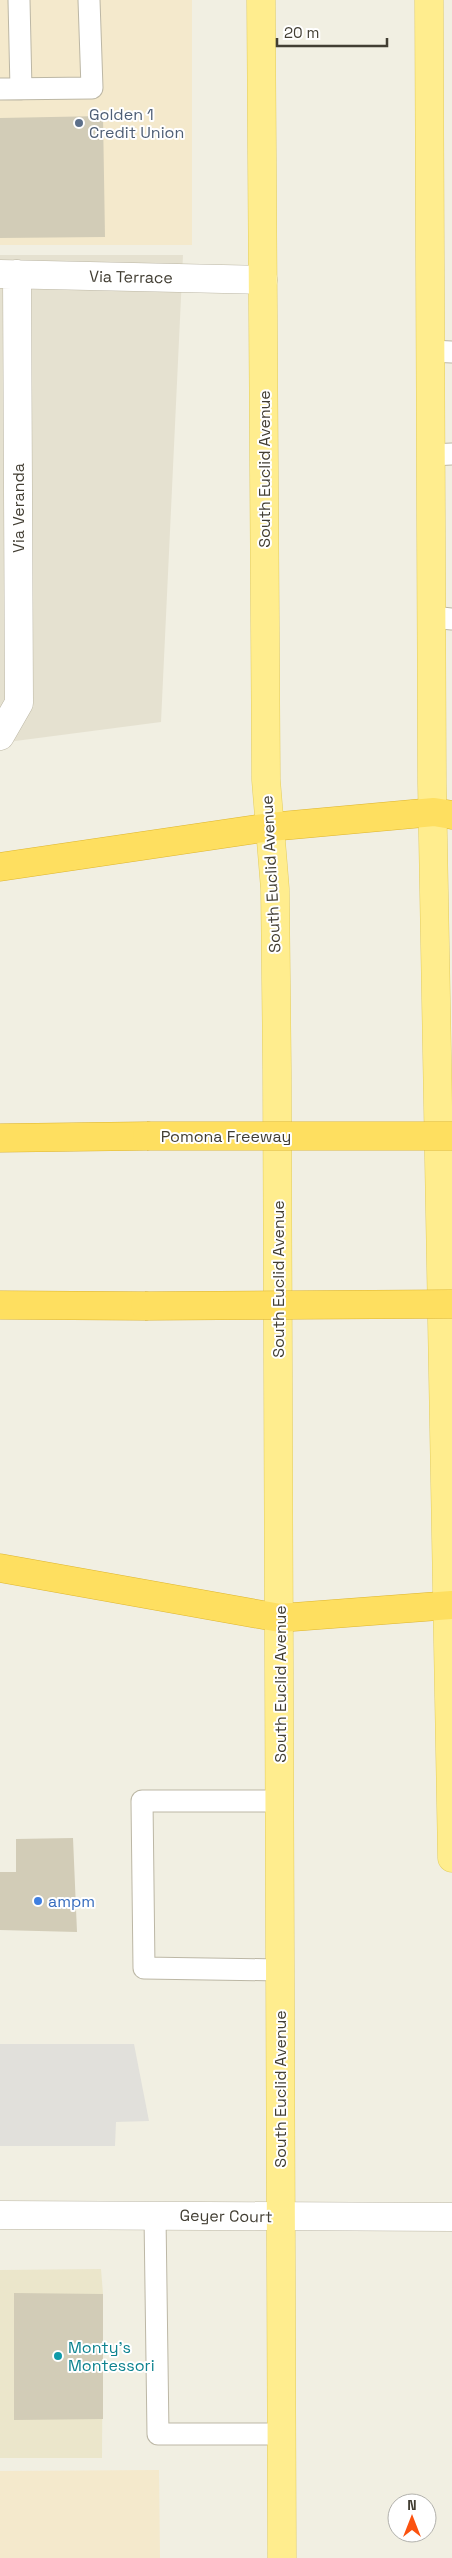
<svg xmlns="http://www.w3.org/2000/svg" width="452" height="2558" viewBox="0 0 452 2558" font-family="'Space Grotesk',sans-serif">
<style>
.residential{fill:#e5e1d0}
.commercial{fill:#f4e9cc}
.education{fill:#ebe6cb}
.parking{fill:#e1e0db}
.building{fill:#d2ccb7}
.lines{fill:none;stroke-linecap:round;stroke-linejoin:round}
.lane-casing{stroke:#bcb7a5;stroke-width:23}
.street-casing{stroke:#bcb7a5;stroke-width:29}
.primary-casing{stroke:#e3cd5e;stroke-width:29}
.highway-casing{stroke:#ddb530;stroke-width:29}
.lane{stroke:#fff;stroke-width:21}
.street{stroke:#fff;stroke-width:28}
.primary{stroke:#ffed8e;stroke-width:28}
.highway{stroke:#fedf60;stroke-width:28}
.highway-bridge-casing{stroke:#ddb530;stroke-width:29;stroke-linecap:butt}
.highway-bridge{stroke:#fedf60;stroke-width:28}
.service-dot{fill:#5c6f8a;stroke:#fff;stroke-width:2}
.shop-dot{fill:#3f7fe0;stroke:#fff;stroke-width:2}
.culture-dot{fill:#0f9aa8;stroke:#fff;stroke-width:2}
.labels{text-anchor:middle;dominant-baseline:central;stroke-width:4;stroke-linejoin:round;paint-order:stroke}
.service-label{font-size:16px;fill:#4e5e75;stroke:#fff;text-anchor:start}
.street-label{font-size:16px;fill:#423e33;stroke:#fff}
.shop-label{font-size:16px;fill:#366cbe;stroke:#fff;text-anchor:start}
.culture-label{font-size:16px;fill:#0d838f;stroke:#fff;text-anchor:start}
</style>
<rect width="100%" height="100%" fill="#f1efe2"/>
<path class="residential" d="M0,255H183L161,722L0,743Z"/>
<path class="commercial" d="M0,0H192V245H0Z
M159,2470L160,2558H0V2471Z"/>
<path class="education" d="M101,2269L103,2294L102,2458H0V2270Z"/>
<path class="parking" d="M0,2044H134L149,2121L116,2122L115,2146H0Z"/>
<path class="building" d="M103,116L105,237L0,238V118Z
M73,1838L77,1932L0,1930V1872H16V1839Z
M14,2293L103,2294V2419L14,2420Z"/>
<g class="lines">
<defs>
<path id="lane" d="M19,0L21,89
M0,89L92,88L89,0
M431,351L452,352
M431,455L452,454
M432,617L452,619
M280,1801H142L144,1968L280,1970
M155,2216L158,2434H281"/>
<path id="street" d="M0,274L263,280
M0,736L19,703L17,274
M0,2215L452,2217"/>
<path id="primary" d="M261,0L266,780L275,889L277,1069L282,2558
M429,0L432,784L452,1858"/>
<path id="highway" d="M0,867L270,827L434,812L452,815
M0,1138L147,1136
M0,1305L145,1306
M0,1568L280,1618L452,1605"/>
</defs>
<use href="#lane" class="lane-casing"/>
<use href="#street" class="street-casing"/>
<use href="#primary" class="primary-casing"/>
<use href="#highway" class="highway-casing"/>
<use href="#lane" class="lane"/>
<use href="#street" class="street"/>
<use href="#primary" class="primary"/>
<use href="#highway" class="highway"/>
<defs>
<path id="highway-bridge" d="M147,1136H452
M145,1306L452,1304"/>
</defs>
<use href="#highway-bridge" class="highway-bridge-casing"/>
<use href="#highway-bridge" class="highway-bridge"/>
</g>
<circle class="service-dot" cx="79" cy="123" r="5"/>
<circle class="shop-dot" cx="38" cy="1901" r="5"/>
<circle class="culture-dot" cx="58" cy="2356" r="5"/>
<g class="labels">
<g class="service-label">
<text x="89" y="114">Golden 1<tspan x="89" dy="18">Credit Union</tspan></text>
</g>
<g class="street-label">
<text transform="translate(131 277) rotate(1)">Via Terrace</text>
<text transform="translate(264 469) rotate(-90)">South Euclid Avenue</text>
<text transform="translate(18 508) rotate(-90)">Via Veranda</text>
<text transform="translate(271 874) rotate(-93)">South Euclid Avenue</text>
<text x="226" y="1136">Pomona Freeway</text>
<text transform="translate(278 1279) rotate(-90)">South Euclid Avenue</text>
<text transform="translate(280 1684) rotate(-90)">South Euclid Avenue</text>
<text transform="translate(280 2089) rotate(-90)">South Euclid Avenue</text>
<text transform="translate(226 2216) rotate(1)">Geyer Court</text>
</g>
<g class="shop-label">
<text x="48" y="1901">ampm</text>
</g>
<g class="culture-label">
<text x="68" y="2347">Monty's<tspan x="68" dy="18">Montessori</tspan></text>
</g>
</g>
<g transform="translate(412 2518)"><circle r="24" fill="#ffffff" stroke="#b3b2ad"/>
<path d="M0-4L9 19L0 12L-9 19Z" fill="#fb520f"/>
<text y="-8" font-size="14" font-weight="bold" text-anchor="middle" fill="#423e33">N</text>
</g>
<path d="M277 38v8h110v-8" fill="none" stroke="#423e33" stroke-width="2.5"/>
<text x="284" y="38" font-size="15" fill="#423e33" stroke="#ffffff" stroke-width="4" paint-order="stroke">20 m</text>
</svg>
